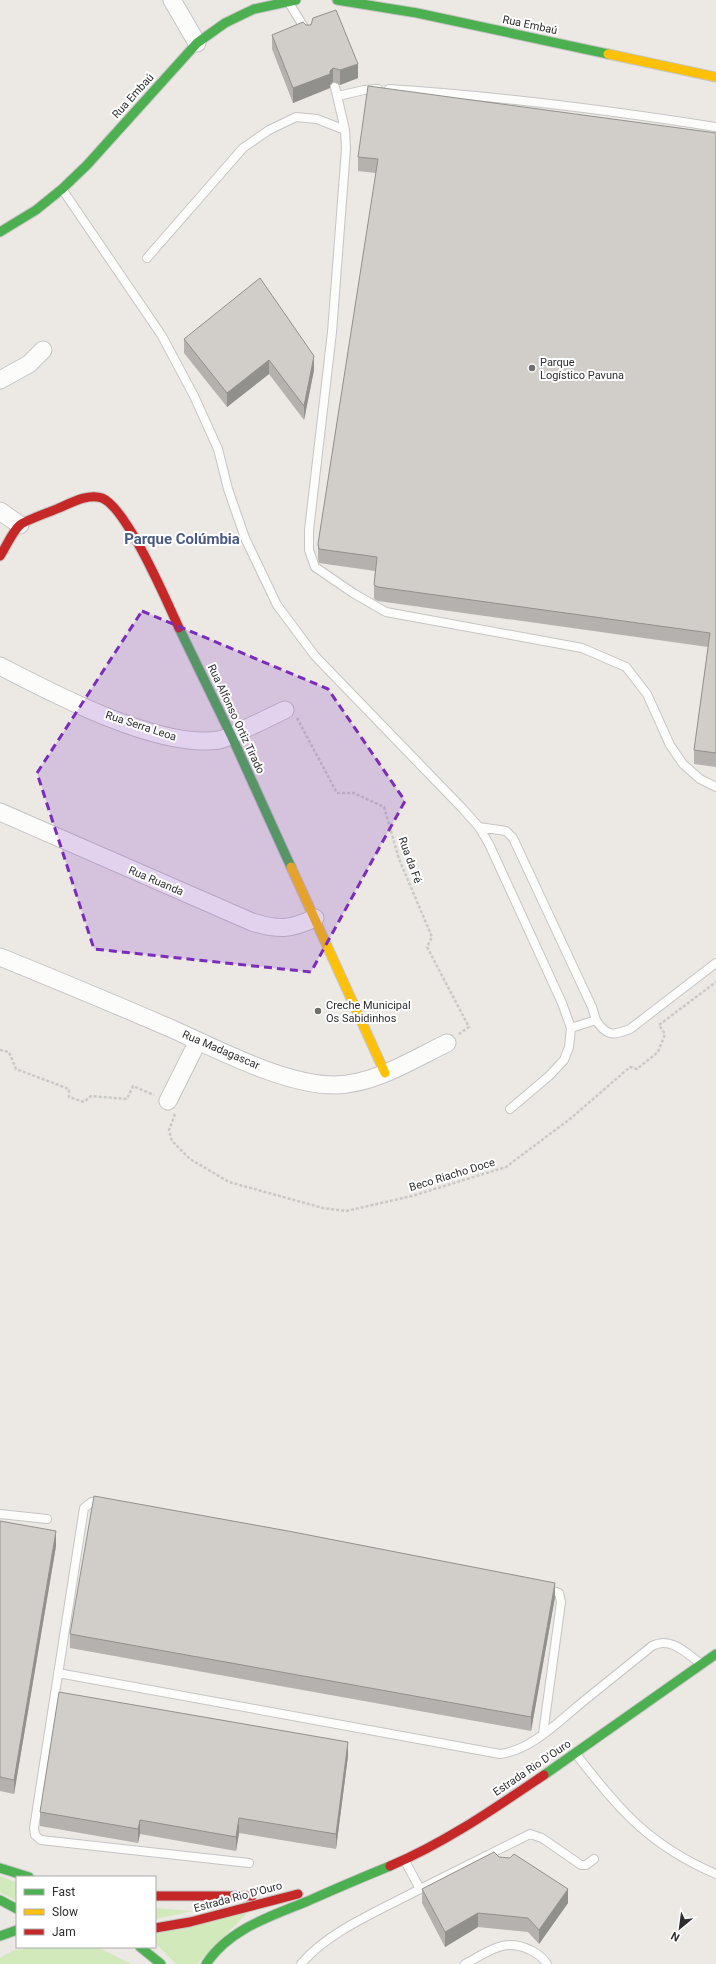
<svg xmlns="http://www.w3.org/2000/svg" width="716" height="1964" viewBox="0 0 716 1964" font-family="Roboto,sans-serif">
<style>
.green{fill:#d2e9bb}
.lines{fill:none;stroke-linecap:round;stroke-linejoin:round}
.lane-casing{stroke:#c6c5c5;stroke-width:10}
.street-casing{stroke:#c6c5c5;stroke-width:19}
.fast-casing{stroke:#c6c5c5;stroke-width:11}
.slow-casing{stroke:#c6c5c5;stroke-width:11}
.jam-casing{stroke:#c6c5c5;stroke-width:11}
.path{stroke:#c9c9c8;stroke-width:2.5;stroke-dasharray:3 2;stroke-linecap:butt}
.lane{stroke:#fcfcfb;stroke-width:8}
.street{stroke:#fcfcfb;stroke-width:17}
.fast{stroke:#4caf50;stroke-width:9}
.slow{stroke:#ffc107;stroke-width:9}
.jam{stroke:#c62828;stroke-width:9}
.wall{fill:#b4b1ae}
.shaded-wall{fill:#92908d}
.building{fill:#d1ceca;stroke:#92908d}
.marked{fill:#7b2cbf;fill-opacity:0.2;stroke:#7b2cbf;stroke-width:3;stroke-dasharray:8 5;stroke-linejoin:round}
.poi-dot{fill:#706f6e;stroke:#fff;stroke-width:1.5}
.labels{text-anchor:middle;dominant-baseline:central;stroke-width:4;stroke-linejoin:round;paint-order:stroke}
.street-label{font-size:11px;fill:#2e2e2e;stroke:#fff}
.poi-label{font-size:11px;fill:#2e2e2e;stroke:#fff;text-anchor:start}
.district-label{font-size:15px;font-weight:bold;fill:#4a5a83;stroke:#fff}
</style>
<rect width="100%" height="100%" fill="#ece8e4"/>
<path class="green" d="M0,1876L17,1883V1901L0,1892Z
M155,1908L193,1911L155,1919Z
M248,1912L197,1964H176L155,1943V1933Z
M30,1947L99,1948L131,1964H0V1958L12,1951Z"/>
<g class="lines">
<defs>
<path id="lane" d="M289,3L307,32
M335,87L345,130L346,149L332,332L309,530V550L315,567L353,593L386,612L582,648L626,667L647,694L670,745L683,764L700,779L716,787
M389,89C499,96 608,110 716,127
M338,96L364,90L378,89
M62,189L162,336L194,396L218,449L228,489L245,538L277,605L315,656L463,809L479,827L489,844L562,1003L571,1028L569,1047L564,1060L549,1076L510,1109
M147,258L243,148L269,130L296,117L317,119L345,130
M479,827L506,831L513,838L592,1007L596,1020L571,1028
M596,1020C606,1036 613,1036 630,1029L716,963
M102,1504L92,1502L84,1508L34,1828L35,1835L41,1840L249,1863
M0,1514L47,1519
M58,1673L500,1754C532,1750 560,1720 585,1700C607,1682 630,1664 652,1646C671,1636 686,1653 701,1664
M543,1734L561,1602L559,1593L544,1588
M576,1754C618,1809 650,1846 716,1874
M405,1861L420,1889L530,1834L542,1838L581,1865H586L594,1859
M301,1964C328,1931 383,1909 420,1889
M465,1964C488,1952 504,1937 530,1950C537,1953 543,1958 547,1964"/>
<path id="street" d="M172,0L197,43
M0,380L29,364L43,350
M0,511L20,525
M0,666C54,694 158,749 219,740C225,739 232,735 238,732C254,725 270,717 285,710
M0,812L252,922C279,930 289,930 315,918
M0,957C57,980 114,1004 170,1028C217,1049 284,1085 335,1085C375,1084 412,1060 447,1043
M168,1101L198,1041L205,1044"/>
<path id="fast" d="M337,0L417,13L608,54
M0,232L36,210L62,189L87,165L197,43L225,23L254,9L296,0
M179,628L231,735L291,867
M544,1775L716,1654
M0,1868L29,1877
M0,1900L17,1909
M0,1936L17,1930
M140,1947L161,1964
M206,1964C229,1929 271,1916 308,1901C335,1889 363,1877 390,1866"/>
<path id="slow" d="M608,54L716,77
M291,867L385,1073"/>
<path id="jam" d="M0,556C6,547 12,532 20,525C26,520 50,512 59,508C71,503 88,493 102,498C127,508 167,602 179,628
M390,1866C445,1843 495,1808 544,1775
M155,1896H252
M155,1928L190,1922L298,1894"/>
</defs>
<use href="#lane" class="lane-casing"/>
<use href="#street" class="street-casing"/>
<use href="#fast" class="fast-casing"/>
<use href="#slow" class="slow-casing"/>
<use href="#jam" class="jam-casing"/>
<path class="path" d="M297,718L337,793H354L384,807L399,859L432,937L427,947L469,1027L459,1034
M0,1050L9,1052L16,1069L69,1089V1097L84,1102L91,1096L127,1099L133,1086L154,1095
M175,1114L169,1130L172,1141L190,1159L229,1182L323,1208L346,1211L412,1196L506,1167L570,1119L630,1067L637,1069L658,1052L665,1034L659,1025L716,982"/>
<use href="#lane" class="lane"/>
<use href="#street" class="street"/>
<use href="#fast" class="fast"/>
<use href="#slow" class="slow"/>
<use href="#jam" class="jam"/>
</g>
<path class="wall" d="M272,35L358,78L340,85L333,82L330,85V88L293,103L272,49Z
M716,133V767L694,764V750L708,647L378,601L374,599V585L375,571L319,563L318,559V544L376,173L358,171V157Z
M184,339L314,370L304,420L269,374L227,407L184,353Z
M0,1521L56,1546L14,1794L0,1791Z
M555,1597L531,1731L70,1648V1634Z
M348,1756L336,1849L239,1833L236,1851L140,1834L138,1843L40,1826V1812Z
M499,1857L568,1903L539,1944L528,1932L478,1927L445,1947L422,1903V1889Z"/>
<path class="shaded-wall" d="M358,64V78L340,85V70Z
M333,68V82L330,85V88L293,103V88L330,71Z
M314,356V370L304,420V406Z
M269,360V374L227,407V393Z
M56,1531V1546L14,1794V1780Z
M555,1583V1597L531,1731V1717Z
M348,1742V1756L336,1849V1834Z
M239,1818V1833L236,1851V1837Z
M140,1820V1834L138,1843V1829Z
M568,1889V1903L539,1944V1930Z
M478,1913V1927L445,1947V1932Z"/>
<path class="building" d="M336,10L358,64L340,70L333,68L330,71V74L293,88L272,35L303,22L306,25H311L313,18Z
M368,86L716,133V753L694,750L710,633L378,587L374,585L377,557L319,549L318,544L378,159L358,157Z
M260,278L314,356L304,406L269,360L227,393L184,339Z
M94,1496L288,1531L555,1583L531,1717L70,1634Z
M0,1521L56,1531L14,1780L0,1777Z
M59,1692L348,1742L336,1834L239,1818L236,1837L140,1820L138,1829L40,1812Z
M494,1852L499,1857L510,1858L514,1854L568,1889L539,1930L528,1918L478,1913L445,1932L422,1889Z"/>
<path class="marked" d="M142,611L328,689L405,801L311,972L94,949L37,773Z"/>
<g class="poi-dot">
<circle cx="532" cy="368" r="4"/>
<circle cx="318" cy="1011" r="4"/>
</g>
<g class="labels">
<g class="street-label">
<text transform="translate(530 25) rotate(12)">Rua Embaú</text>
<text transform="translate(133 96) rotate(-48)">Rua Embaú</text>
<text transform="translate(236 719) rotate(65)">Rua Alfonso Ortiz Tirado</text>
<text transform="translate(141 726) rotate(18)">Rua Serra Leoa</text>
<text transform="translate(410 860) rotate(70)">Rua da Fé</text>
<text transform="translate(156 881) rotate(23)">Rua Ruanda</text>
<text transform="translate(221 1050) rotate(23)">Rua Madagascar</text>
<text transform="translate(452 1175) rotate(-17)">Beco Riacho Doce</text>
<text transform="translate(532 1768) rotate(-34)">Estrada Rio D'Ouro</text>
<text transform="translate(238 1897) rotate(-15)">Estrada Rio D'Ouro</text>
</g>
<g class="poi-label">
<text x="540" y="362">Parque<tspan x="540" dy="13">Logístico Pavuna</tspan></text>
<text x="326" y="1005">Creche Municipal<tspan x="326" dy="13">Os Sabidinhos</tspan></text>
</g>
<g class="district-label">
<text x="182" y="539">Parque Colúmbia</text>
</g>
</g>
<rect x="16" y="1876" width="140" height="72" fill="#ffffff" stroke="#ababab"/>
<rect x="24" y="1889" width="20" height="6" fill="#4caf50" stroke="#ababab"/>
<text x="52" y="1896" font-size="12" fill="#2e2e2e">Fast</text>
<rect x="24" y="1909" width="20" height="6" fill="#ffc107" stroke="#ababab"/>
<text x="52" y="1916" font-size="12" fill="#2e2e2e">Slow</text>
<rect x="24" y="1929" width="20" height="6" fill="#c62828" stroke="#ababab"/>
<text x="52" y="1936" font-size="12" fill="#2e2e2e">Jam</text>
<g transform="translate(680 1928) rotate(209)" stroke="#ffffff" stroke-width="3" paint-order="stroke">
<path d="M0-3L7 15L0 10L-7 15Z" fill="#2e2e2e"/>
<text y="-6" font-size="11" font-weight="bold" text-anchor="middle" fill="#2e2e2e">N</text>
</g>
</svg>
